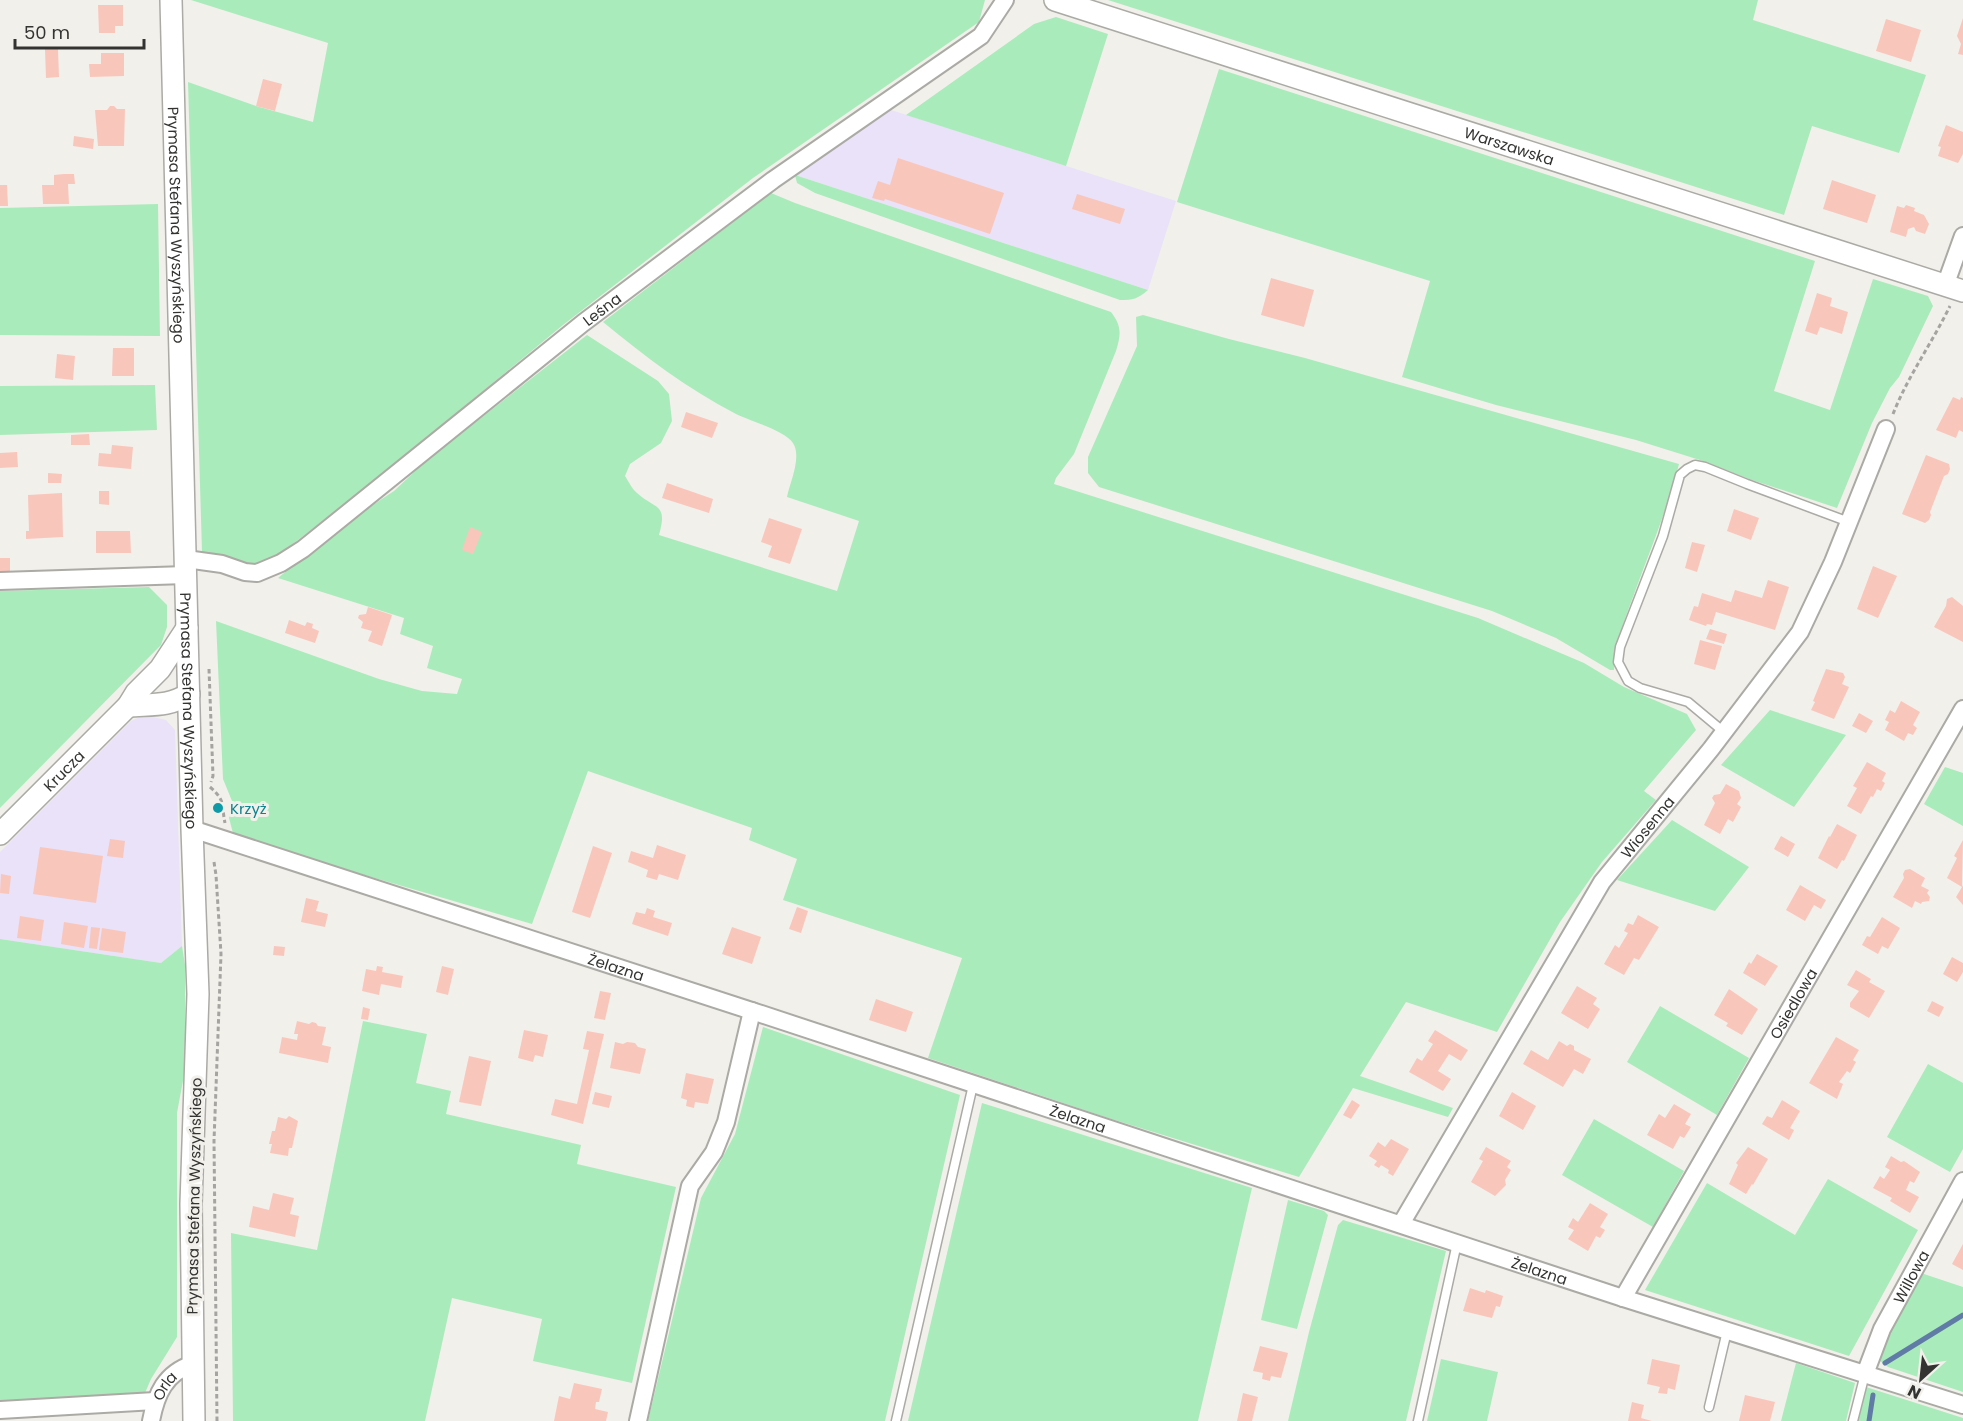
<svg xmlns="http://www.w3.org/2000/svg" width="1963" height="1421" viewBox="0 0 1963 1421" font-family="Poppins,sans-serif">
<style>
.industrial{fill:#e9e2f8}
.green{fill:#aaebbb}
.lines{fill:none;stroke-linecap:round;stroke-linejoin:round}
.stream{stroke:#607ca6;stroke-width:5}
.building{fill:#f9c6bc}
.service-casing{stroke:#abaaa5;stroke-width:11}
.minor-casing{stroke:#abaaa5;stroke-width:20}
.tertiary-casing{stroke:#abaaa5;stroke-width:24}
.path{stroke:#a6a4a1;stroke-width:3;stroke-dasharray:4.5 3;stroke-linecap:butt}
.service{stroke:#fff;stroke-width:8}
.minor{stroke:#fff;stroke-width:16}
.tertiary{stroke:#fff;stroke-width:21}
.culture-dot{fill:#0f9aa8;stroke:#f2f0eb;stroke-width:2}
.labels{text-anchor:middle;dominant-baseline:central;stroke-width:6;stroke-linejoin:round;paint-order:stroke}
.street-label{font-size:15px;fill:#333331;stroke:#f2f0eb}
.culture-label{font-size:15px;fill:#0d838f;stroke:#f2f0eb;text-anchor:start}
</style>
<rect width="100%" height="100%" fill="#f2f0eb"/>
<path class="industrial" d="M891,110L1176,201L1148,290L795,175Z
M144,715L166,720L175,730L182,946L161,963L0,939V852L131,721Z"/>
<path class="green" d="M191,0H985L979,22L753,178L563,325L345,505C314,526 287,551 255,569L202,552L188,82L256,106L313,122L328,43Z
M1108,0H1758L1753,20L1926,75L1899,153L1812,126L1784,215Z
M1056,17L1108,34L1066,166L906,115L1034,24Z
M1219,69L1815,261L1774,391L1830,410L1873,279L1928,296L1933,306L1899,377L1890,388L1872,423L1837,508L1749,479L1703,461L1636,440L1496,405L1402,377L1430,281L1177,202Z
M795,175L1148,290C1138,299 1133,300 1120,300L815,193L797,183Z
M771,193L795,203L1111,312C1122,326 1121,335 1116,351L1074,454L1056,478L1054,484L1478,618L1584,663L1624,687L1687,714L1696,730L1644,791L1656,800L1602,862L1560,922L1497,1032L1406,1002L1360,1076L1453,1108L1448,1117L1353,1088L1299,1177L1105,1117L928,1058L962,958L783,900L797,859L749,840L752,828L588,771L532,924L234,837L229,818L232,801L223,779L216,621L379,679L422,691L457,694L462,679L427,668L433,646L400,634L404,618L278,578L338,528L394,491L427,460L587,335L658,381L669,394L672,421L661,443L630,464L625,476C629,482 632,489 637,493C656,510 668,503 659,535L837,591L859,521L787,497C790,482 802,457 793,443C784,430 750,421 736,414C686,388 646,357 603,322Z
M158,204L160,336L0,335V208Z
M1143,315L1229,339L1305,358L1679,464C1668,506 1652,546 1637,586C1627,614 1615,641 1614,670H1610L1556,638L1492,611L1099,487L1088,473V457L1137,346L1136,317Z
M155,385L157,430L0,435V386Z
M149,587L167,605V627L161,645L0,808V591Z
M1770,710L1846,735L1794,807L1721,765Z
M1945,767L1963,773V826L1924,804Z
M1672,820L1749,867L1715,911L1617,880Z
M0,939L161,963L182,946L185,965V1070L177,1113V1337L151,1379L145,1393L0,1401Z
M1660,1006L1749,1058L1717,1115L1627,1062Z
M363,1021L427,1034L416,1083L451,1091L446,1114L581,1145L577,1164L676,1187L632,1383L533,1361L542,1319L452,1298L425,1421H233L231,1233L317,1250Z
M763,1027L960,1095L885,1421H648L701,1198L735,1134Z
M1928,1064L1963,1083V1149L1950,1172L1887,1137Z
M982,1103L1252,1188L1198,1421H908Z
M1594,1119L1684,1171L1653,1227L1562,1175Z
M1828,1179L1918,1230L1849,1356L1645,1290L1707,1183L1795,1235Z
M1288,1200L1324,1211L1328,1215L1297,1329L1261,1320Z
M1343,1220L1446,1251L1406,1421H1288L1309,1332L1338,1225Z
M1918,1272L1963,1287V1392L1888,1367L1880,1361L1887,1340Z
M1441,1359L1498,1372L1487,1421H1427Z
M1796,1363L1855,1383L1846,1421H1781Z
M1866,1387L1963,1418V1421H1857Z"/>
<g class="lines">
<path class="stream" d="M1885,1363L1963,1315
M1869,1421L1873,1395"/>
</g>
<path class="building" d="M98,5H123V26H115V33H99Z
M1963,18V55L1958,54L1961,44L1957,36Z
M1886,19L1921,30L1911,62L1876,51Z
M45,49H58L59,77L46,78Z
M101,53H124V76L90,77L89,64H101Z
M263,79L282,84L275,111L256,106Z
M110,106H114L117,109H125L124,146H98L95,110H107Z
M1946,125L1963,132V154L1958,163L1938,156L1941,147L1938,146Z
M74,136L94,139L93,149L73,146Z
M898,158L1004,193L990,234L885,199L884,201L872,198L878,181L890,185Z
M64,174H74L75,184H68L69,204H43L42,185H54V175Z
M1832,180L1876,195L1867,223L1823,209Z
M0,185H7L8,206H0Z
M1077,194L1125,209L1120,224L1072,209Z
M1906,205L1915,208L1914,211L1924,215L1929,224L1925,234L1916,231L1914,227L1908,229L1906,237L1890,232L1897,206L1904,208Z
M1271,278L1314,290L1304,327L1261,315Z
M1817,293L1832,298L1830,306L1848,312L1842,334L1820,327L1817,335L1805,331Z
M113,348H134V376H112Z
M57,354L75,356L73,380L55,378Z
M1953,397L1960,400L1961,397L1963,398V432L1959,430L1956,438L1936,430Z
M686,412L718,423L712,438L681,427Z
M89,434L90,445H71V435Z
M112,445L133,447L131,469L98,466L99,453L111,454Z
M17,452L18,467L0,468V453Z
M1926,455L1949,464L1950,469L1948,474L1944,476L1930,512L1931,515L1929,520L1925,523L1902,514Z
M48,473L62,474L61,483H48Z
M667,483L713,499L709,513L662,498Z
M99,491H109V505L99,504Z
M62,493L63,537L26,539V531H29L28,495Z
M1734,509L1759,518L1751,540L1727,531Z
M769,518L802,529L790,564L768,557L772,546L761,542Z
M470,527L482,532L473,554L462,550Z
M96,531H130L131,553H96Z
M1692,542L1705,545L1697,572L1685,568Z
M0,558H10V571L0,572Z
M1873,566L1897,576L1878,618L1857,609Z
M1768,580L1789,587L1775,630L1716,612L1712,625L1707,624L1706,626L1689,620L1694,606L1698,607L1702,593L1731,602L1735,590L1762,598Z
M1952,597L1963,606V642L1934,627L1946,606L1947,599Z
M368,607L392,615L382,646L368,641L372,631L361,628L363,622L358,618L359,615L366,614Z
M289,620L305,626L307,622L313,624L312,628L319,631L315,643L285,633Z
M1710,629L1727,634L1724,644L1706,639Z
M1700,640L1722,646L1715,670L1694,664Z
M1826,669L1843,673L1845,677L1842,684L1849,687L1834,719L1811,710L1815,702L1813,701Z
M1901,701L1920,712L1913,725L1917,728L1913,735L1908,733L1904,741L1885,730L1889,722L1885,720L1890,710L1895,713Z
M1859,713L1873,721L1866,733L1852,726Z
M1867,762L1886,773L1882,781L1885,783L1881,791L1877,789L1873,797L1871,796L1861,814L1847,806L1857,788L1853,786Z
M1726,784L1739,791L1741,798L1737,804L1741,807L1733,822L1728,819L1720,834L1704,825L1715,803L1712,798L1714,795L1720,794Z
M1837,824L1857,835L1844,861L1842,860L1837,869L1818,858L1829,836L1830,837Z
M1781,836L1795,844L1788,857L1774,849Z
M110,839L125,841L123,858L107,856Z
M1963,840L1962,887L1963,885V905L1956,897L1962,887L1947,878L1957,858L1954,856Z
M657,845L686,855L678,880L659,874L657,880L646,877L648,870L628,862L631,851L653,858Z
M593,846L612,853L590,918L572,912Z
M40,847L103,856L96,903L33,894Z
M1910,869L1925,878L1921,886L1929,890L1927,893L1930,897L1929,901L1922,902L1921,904L1915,901L1912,908L1893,897L1904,878L1903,874L1905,870Z
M1,874L11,876L9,894L0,893Z
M1800,885L1826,900L1821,909L1814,905L1805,921L1786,910Z
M306,898L319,901L316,911L328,914L325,927L301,922Z
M797,907L808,911L801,933L789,929Z
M647,908L655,911L653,917L672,923L668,936L632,924L636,912L645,914Z
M1638,915L1659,927L1639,960L1634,958L1624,975L1604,964L1615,945L1619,948L1628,933L1624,931L1628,923L1633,925Z
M20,916L44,920L41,941L17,938Z
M1882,917L1900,928L1888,949L1882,946L1878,954L1862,945L1867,936L1870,937Z
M64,922L88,926L84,948L61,944Z
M91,927L100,928L97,949L89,948Z
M732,927L761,937L752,964L722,954Z
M102,928L126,932L123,953L99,950Z
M274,946L285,947L284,956L273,955Z
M1757,954L1778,966L1765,986L1743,973L1749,962L1751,964Z
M1952,957L1963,963V972L1957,982L1943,974Z
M377,966L383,967L382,972L403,976L401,988L381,984L379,995L362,991L366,969L376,971Z
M442,966L454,969L448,995L436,992Z
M1856,970L1871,979L1869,982L1885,991L1869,1018L1850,1007V1003L1859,991L1847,985Z
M1577,986L1597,998L1593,1004L1600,1009L1588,1029L1561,1013Z
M1729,989L1758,1009L1742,1035L1726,1026L1728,1023L1714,1015Z
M600,991L611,993L605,1020L594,1018Z
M876,999L913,1012L906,1032L869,1020Z
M1932,1001L1944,1007L1939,1017L1927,1011Z
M363,1007L370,1009L368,1020L361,1019Z
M297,1021L309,1024L312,1022L316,1023L318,1026L326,1027L322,1045L331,1047L328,1063L279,1053L282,1037L297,1040L298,1034H294Z
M524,1030L548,1035L543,1057L535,1055L533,1062L518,1058Z
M1435,1030L1468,1050L1461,1061L1449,1054L1438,1071L1451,1079L1443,1091L1409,1072L1417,1058L1422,1061L1433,1044L1428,1041Z
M587,1031L604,1034L583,1124L551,1115L555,1099L577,1104L589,1050L583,1049Z
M1836,1037L1859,1050L1853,1060L1856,1062L1850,1073L1847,1071L1839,1082L1843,1084L1837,1099L1809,1083Z
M1559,1041L1567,1046L1570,1044L1574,1046V1050L1591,1059L1583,1074L1574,1069L1563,1087L1523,1064L1531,1050L1548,1060Z
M615,1042L623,1044L627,1042L635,1043L638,1047L646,1049L640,1074L610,1068Z
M469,1056L491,1061L481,1106L459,1102Z
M686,1073L714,1079L708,1104L695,1102L694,1108L686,1106L687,1100L681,1098Z
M595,1092L612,1096L609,1108L592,1104Z
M1512,1092L1536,1106L1523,1130L1499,1116Z
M1352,1100L1360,1105L1351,1119L1343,1115Z
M1782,1100L1800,1111L1790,1128L1794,1130L1789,1140L1762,1124L1767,1116L1772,1118Z
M1674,1104L1691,1114L1685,1124L1691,1127L1684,1138L1680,1136L1673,1149L1647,1135L1659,1114L1665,1118Z
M289,1116L298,1121L292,1148H289L288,1156L270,1153L272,1144H269L272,1131H275L278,1117L286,1119Z
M1391,1139L1409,1149L1393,1176L1388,1173L1389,1170L1381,1165L1379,1168L1374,1165L1377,1161L1369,1156L1378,1142L1385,1147Z
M1486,1147L1511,1161L1507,1167L1511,1170L1505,1180L1506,1185L1495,1196L1471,1182L1483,1161L1479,1159Z
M1748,1147L1768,1159L1753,1185L1752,1184L1746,1194L1729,1184L1738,1165L1736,1163Z
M1891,1156L1901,1162L1904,1161L1920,1172L1914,1183L1910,1181L1906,1190L1919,1197L1910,1213L1890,1201L1892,1198L1873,1188L1880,1176L1884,1179L1890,1170L1885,1167Z
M273,1193L294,1198L290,1214L299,1216L295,1237L249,1227L253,1206L269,1210Z
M1590,1203L1608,1214L1600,1227L1605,1230L1600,1238L1596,1236L1588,1251L1568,1239L1574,1230L1568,1227L1573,1218L1578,1222Z
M1963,1244V1270L1952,1264Z
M1470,1288L1485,1293L1486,1290L1503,1296L1500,1307L1496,1306L1492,1318L1463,1311Z
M1260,1346L1288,1353L1281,1378L1271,1376L1270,1381L1262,1379L1263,1373L1253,1371Z
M1652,1359L1680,1365L1675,1390L1668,1388L1667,1394L1658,1393L1660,1387L1647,1384Z
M574,1383L602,1389L599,1402H596L595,1409L608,1412L606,1421H554L559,1396L570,1399Z
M1243,1393L1258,1397L1252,1421H1237Z
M1745,1395L1775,1402L1770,1421H1739Z
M1632,1402L1644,1405L1641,1418L1652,1421H1628Z"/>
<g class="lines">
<defs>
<path id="service" d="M1724,732L1688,702L1640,688L1628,681L1618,662L1620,647L1663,536L1680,475L1687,469L1695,465L1705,467L1747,484L1849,522
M1709,1407L1727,1331
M896,1421L973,1085
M1418,1421L1457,1243
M1853,1421L1865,1374"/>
<g id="minor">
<path d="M1945,286L1963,236"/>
<path id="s1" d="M186,559L222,564L245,572L257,573L281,563L303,549L583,323L773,180L981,36L1005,0"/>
<path d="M0,581L186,575"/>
<path id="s2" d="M192,829L752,1011L1623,1298L1963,1405"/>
<path id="s3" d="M1401,1224L1602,882L1711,749L1800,632L1833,562L1886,429"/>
<path id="s4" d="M1623,1298L1963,709"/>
<path id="s5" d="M1865,1374L1882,1329L1963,1181"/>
<path d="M0,1410L155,1401"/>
<path id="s6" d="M151,1421C156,1394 165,1373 193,1364"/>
<path d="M638,1421L690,1186L714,1152L726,1122L752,1011"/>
</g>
<g id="tertiary">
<path id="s7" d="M171,0L192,829L198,994L191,1204L194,1421"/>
<path id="s8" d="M1055,0L1963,291"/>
<path d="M128,706C152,704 168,707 189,694"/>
<path id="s9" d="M0,834L128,706L136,693L160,669L187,628"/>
</g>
</defs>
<use href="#service" class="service-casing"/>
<use href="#minor" class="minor-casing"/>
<use href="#tertiary" class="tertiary-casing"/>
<path class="path" d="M1893,414C1908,376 1932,343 1950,306
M209,669L213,776L211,782
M210,787C226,801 221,804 225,823
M214,862L216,875L221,954L214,1141L217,1421"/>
<use href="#service" class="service"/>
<use href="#minor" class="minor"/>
<use href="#tertiary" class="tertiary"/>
</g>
<circle class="culture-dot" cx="218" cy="808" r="6"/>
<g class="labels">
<g class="street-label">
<text stroke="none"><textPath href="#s8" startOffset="477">Warszawska</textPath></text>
<text stroke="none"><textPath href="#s7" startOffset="225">Prymasa Stefana Wyszyńskiego</textPath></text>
<text stroke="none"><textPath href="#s1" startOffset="508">Leśna</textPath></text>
<text stroke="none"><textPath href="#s7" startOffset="711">Prymasa Stefana Wyszyńskiego</textPath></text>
<text stroke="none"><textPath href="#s9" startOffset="90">Krucza</textPath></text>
<text stroke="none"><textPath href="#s3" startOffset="468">Wiosenna</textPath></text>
<text stroke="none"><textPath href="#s2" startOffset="446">Żelazna</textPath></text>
<text stroke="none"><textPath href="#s4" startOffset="340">Osiedlowa</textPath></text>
<text stroke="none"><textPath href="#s2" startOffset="932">Żelazna</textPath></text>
<text transform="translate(194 1196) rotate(-89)">Prymasa Stefana Wyszyńskiego</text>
<text stroke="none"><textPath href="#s2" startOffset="1418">Żelazna</textPath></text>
<text stroke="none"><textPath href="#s5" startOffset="108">Willowa</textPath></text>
<text stroke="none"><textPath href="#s6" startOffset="38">Orla</textPath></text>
</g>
<g class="culture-label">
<text x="230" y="808">Krzyż</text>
</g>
</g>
<g transform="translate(1921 1379) rotate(207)" stroke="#f2f0eb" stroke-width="4.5" paint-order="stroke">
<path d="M0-4.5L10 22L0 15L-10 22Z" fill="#333331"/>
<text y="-9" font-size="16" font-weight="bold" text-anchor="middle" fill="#333331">N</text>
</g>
<path d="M15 39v9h129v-9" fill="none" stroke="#333331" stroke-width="3"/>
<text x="24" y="39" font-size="18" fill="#333331" stroke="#f2f0eb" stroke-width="4.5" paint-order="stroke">50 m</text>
</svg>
